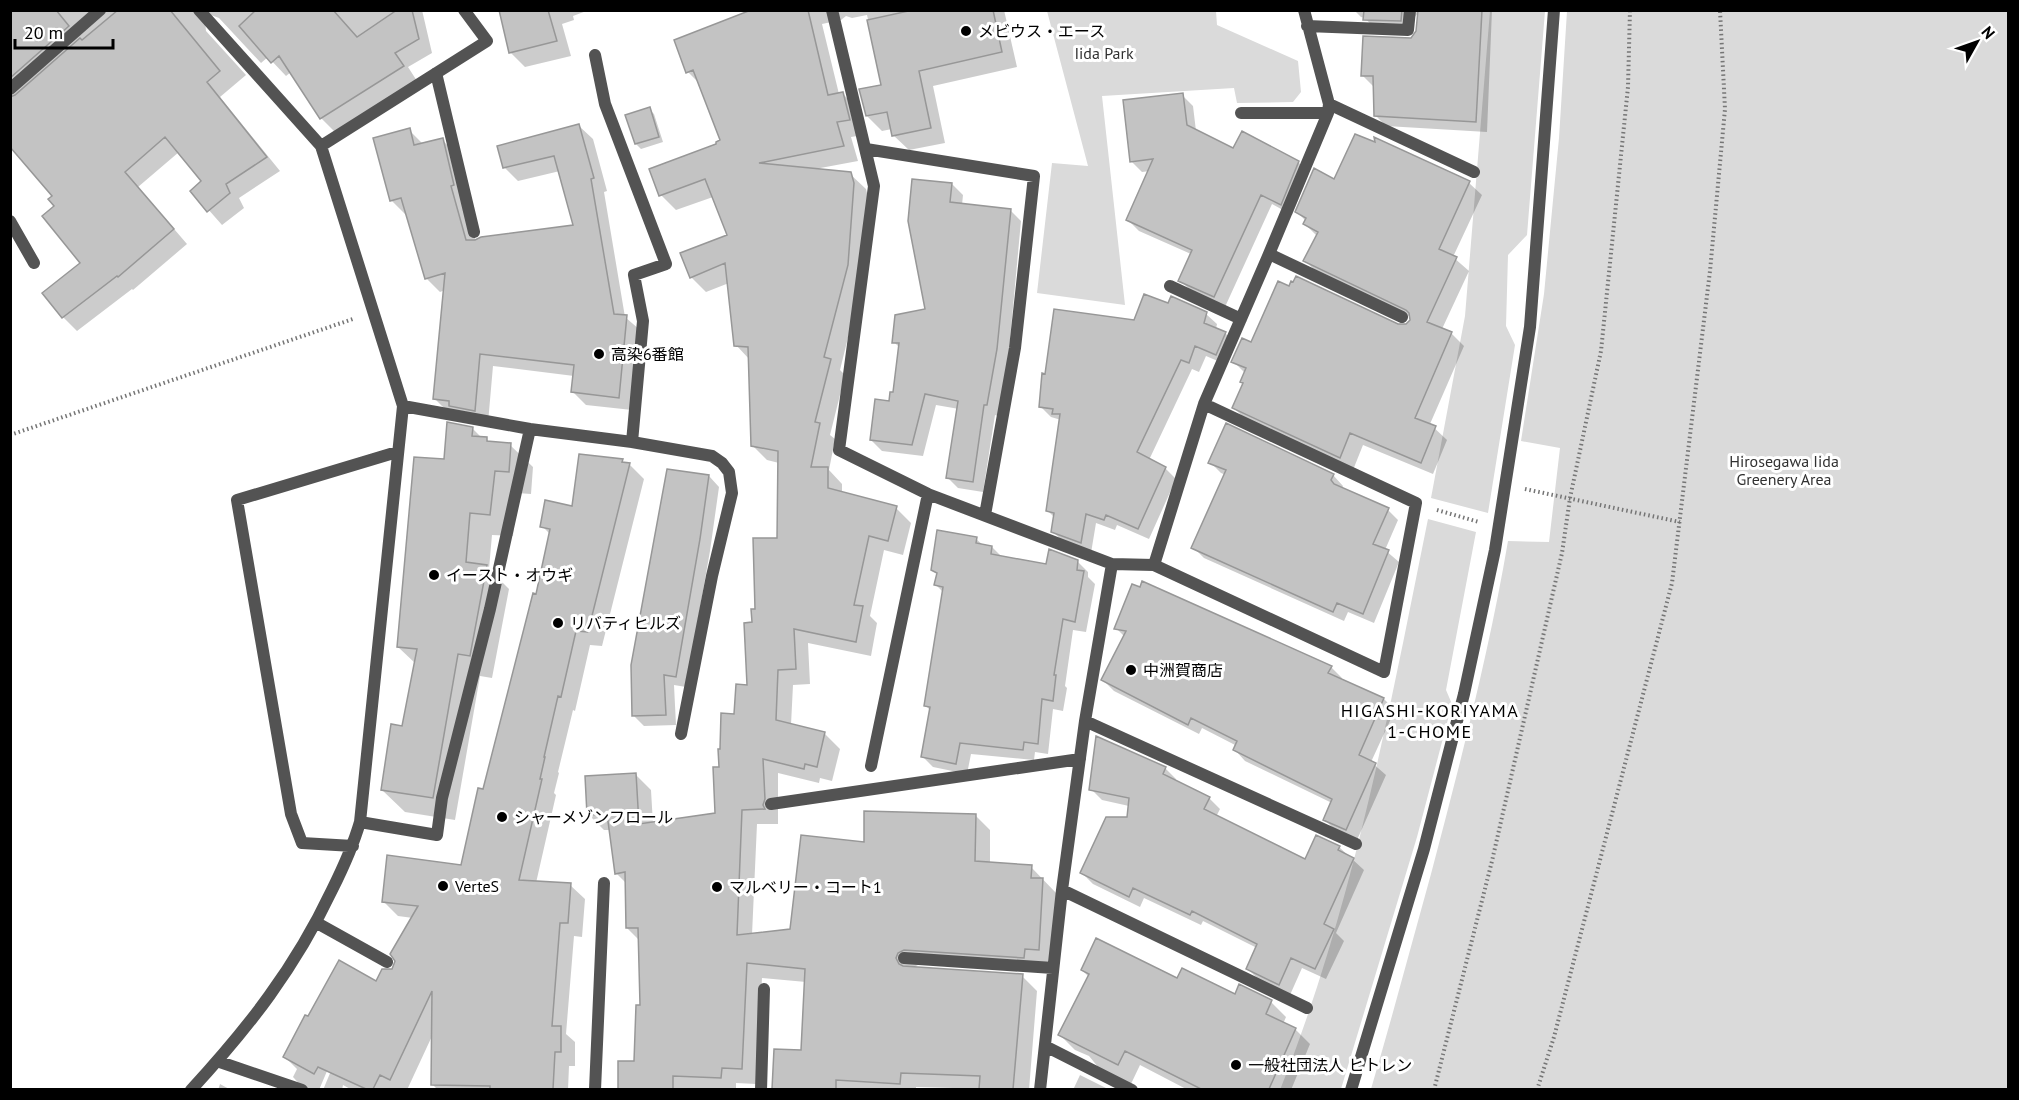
<svg xmlns="http://www.w3.org/2000/svg" width="2019" height="1100" viewBox="0 0 2019 1100" font-family="'PT Sans','Noto Sans JP',sans-serif">
<style>
.green{fill:#dadada}
.shadow{fill:#0003}
.building{fill:#c3c3c3;stroke:#979797;stroke-width:1.5}
.lines{fill:none;stroke-linecap:round;stroke-linejoin:round}
.path{stroke:#757575;stroke-width:4;stroke-dasharray:1.5 3;stroke-linecap:butt}
.street{stroke:#535353;stroke-width:12}
.poi-dot{fill:#000;stroke:#fff;stroke-width:2}
.labels{text-anchor:middle;dominant-baseline:central;stroke-width:6;stroke-linejoin:round;paint-order:stroke}
.poi-label{font-size:16px;fill:#000;stroke:#fff;text-anchor:start}
.park-label{font-size:16px;fill:#313131;stroke:#fff}
.neighbourhood-label{font-size:18px;letter-spacing:1.5px;fill:#000;stroke:#fff}
</style>
<rect width="100%" height="100%" fill="#fff"/>
<path class="green" d="M1047,11H1216L1217,25L1298,61L1301,92L1293,102L1237,103L1234,88L1102,96L1125,305L1037,293L1052,163L1088,166Z
M1490,11H1545L1527,235L1508,255L1506,326L1515,345L1488,513L1431,498L1465,316Z
M1567,11H2008V1089H1371C1392,1018 1411,946 1431,874C1460,764 1489,653 1508,541L1549,542L1560,448L1521,441L1544,294L1559,138Z
M1428,519L1476,532L1446,690L1452,704L1417,837L1341,1089L1280,1090C1353,907 1389,712 1428,519Z"/>
<path class="shadow" d="M10,10H422L432,53L408,67L417,81L335,132L321,118L291,72L286,76L268,57L261,63L219,18L211,15L205,21L206,31L246,75L220,97L280,171L239,198L244,208L222,225L192,191L204,181L179,152L138,187L187,244L133,290L132,289L77,331L63,317L82,263L56,207L54,196L10,144Z
M500,10H589L573,16L574,20L562,24L571,56L525,67L510,52Z
M755,10H1004L1017,67L933,86L945,143L909,150L893,135L892,129L882,131L867,116L883,86L867,15L852,18L846,16L841,20L822,24L839,94H843L858,109L864,135L851,137L858,161L815,169L850,174L866,189L869,201L862,281L840,370L845,375L830,435L835,439L829,470L842,484V493L896,508L911,523L903,555L884,550L870,616L877,623L871,656L808,643L810,684L793,685L791,725L825,734L840,749L832,781L820,778L819,783L778,773V824H757L752,935L792,931L865,844L975,815L990,830V864L1031,867L1058,895L1053,965L920,964L912,968L1022,976L1037,991L1029,1090L916,1087V1090H773L775,1050L803,1052L806,982L762,978L756,1084L736,1083V1090H620V1063H635L642,1007L640,941L627,928V884L616,873L610,830H604L589,815L636,775L651,790L653,824L716,815L721,768L736,715L748,686L753,624L756,610L779,539V463L767,460L752,445L750,360L736,345L729,283L706,292L691,277L729,236L713,197L676,210L661,195L722,141L700,84L688,72Z
M1354,10H1492L1487,132L1386,126L1375,115L1373,86L1362,75L1412,39L1418,32L1420,11L1412,20L1411,32L1376,30L1365,18L1361,17Z
M1182,95L1193,106L1196,131L1234,150L1298,162L1309,173L1292,215L1272,204L1225,307L1191,291L1180,280L1191,254L1139,231L1128,220L1150,171L1142,172L1131,161Z
M649,109L654,114L663,142L641,149L636,144Z
M579,126L593,139L607,191L604,192L625,317L640,330L632,410L586,405L573,392L574,376L493,366L488,423L448,412L435,399L445,290L440,292L426,278L407,213L405,214L391,200L409,130L423,144L442,140L456,153L463,199L476,242L575,227L560,171L518,181L504,167Z
M1335,181L1469,183L1482,195L1453,257L1469,271L1442,329L1451,333L1464,346L1430,424L1447,440L1433,474L1363,445L1353,470L1246,420L1234,408L1244,384L1245,373L1233,361L1252,344L1407,326L1411,320V317L1318,273L1305,261L1317,236L1305,224L1306,221L1297,212Z
M952,184L963,195L962,205L1010,210L1021,221L1008,361L998,416L995,415L983,492L958,488L947,477L959,409L936,405L923,456L882,451L871,440L894,394L900,348L894,342L927,310Z
M1169,305L1206,314L1217,324L1216,329L1225,333L1236,344L1227,365L1206,356L1199,372L1192,369L1149,460L1165,468L1176,479L1149,539L1117,525L1115,530L1096,523L1091,553L1064,542L1053,532L1055,518L1048,511L1061,420L1051,417L1041,407L1135,322Z
M472,428L482,438L486,439L491,443L510,445L533,467L531,494L517,493L513,536L492,535L489,569L509,589L492,678L480,676L455,820L405,812L382,790L404,728L416,664L398,647L446,461Z
M622,461L630,465L644,479L602,646L590,645L575,711L573,710L558,772L559,773L554,793L556,795L536,883L570,885L585,899L582,937L574,936L566,1034L575,1042V1066H569L568,1090H438L432,1084L433,1034L407,1090H352L343,1085L342,1090H323L333,1066L330,1064L319,1090H305L293,1077L297,1069L284,1056L308,1018L376,983L393,970L413,918L398,916L383,901L462,867L484,791L537,595L551,535L542,526L573,507Z
M1210,462L1333,475L1343,486L1342,489L1388,510L1398,520L1385,550L1399,562L1374,623L1348,612L1344,621L1204,558L1193,547L1226,475L1221,473Z
M709,476L719,487L710,551L686,687L674,685L676,725L644,726L634,716Z
M976,539L983,545L992,547L1002,557L1048,566L1077,561L1088,572V577L1095,584L1086,632L1073,630L1065,686L1067,688L1063,711L1053,709L1048,754L1035,752L1034,760L971,754L967,774L933,767L922,756L931,711L926,706L944,593L936,585L938,575L932,570Z
M1116,628L1331,667L1342,678L1341,680L1384,699L1395,710L1371,762L1386,775L1357,840L1336,831L1325,820L1332,803L1245,761L1235,750L1237,746L1202,728L1199,734L1114,691L1103,680L1125,637Z
M1165,768L1176,779L1175,782L1209,798L1220,809L1216,817L1306,861L1339,847L1364,870L1336,933L1344,941L1326,979L1302,968L1290,995L1259,980L1248,969L1257,948L1203,921L1201,925L1144,898L1140,907L1093,884L1082,873L1128,819L1129,806L1102,800L1091,789Z
M1082,970L1178,980L1236,996L1240,986L1271,1002L1286,1017L1283,1024L1295,1029L1310,1044L1291,1090H1188L1140,1065L1130,1086L1103,1073L1089,1056L1075,1050L1060,1035L1089,977Z
M1080,1075L1106,1088L1108,1090H1073Z
M220,1084L231,1090H218Z"/>
<path class="building" d="M10,10H56L69,26L10,78Z
M118,10H170L220,71L207,82L267,157L226,184L230,193L207,212L190,191L201,181L165,137L125,172L174,229L118,277L117,276L62,318L42,293L80,263L42,216L54,206L48,199L52,196L10,147V97L15,95L80,38L82,40Z
M256,10H333L357,37L397,10H412L419,39L395,53L404,66L320,119L279,56L271,63L239,26Z
M499,10H548L557,41L509,53Z
M751,10H808L828,95L843,92L850,120L837,122L844,146L759,163L851,172L854,183L848,265L824,357L831,359L815,422L820,423L811,467H828V488L897,506L888,541L869,536L854,605L863,606L856,642L794,629L796,669L778,670L776,720L825,732L817,767L805,764L804,769L763,759L765,799L763,805L765,809L742,810L737,935L790,929L801,835L864,842V811L976,814L975,861L1032,865L1031,878H1043L1039,950L1025,949L1024,958L904,950L898,953L896,958L899,964L903,966L1023,974L1013,1089H979L980,1076L901,1073L900,1084L836,1080V1089H772L774,1049L801,1050L805,969L747,963L742,1069L722,1068L721,1078L673,1076V1089H618V1061H634L636,1005H640L638,928H626L625,872L615,874L607,814L587,815L585,776L636,773L639,824L715,813L713,767H719L718,749H720L721,713L734,714L736,684L747,685L744,623L752,622L751,609H755L753,538H777L778,451L751,446L748,347L734,346L725,263L690,278L680,253L727,235L705,179L659,196L649,169L716,144V142L720,140L693,70L686,73L674,40Z
M913,10H993L1002,52L919,71L931,128L892,136L887,112L866,116L859,89L881,85L867,20Z
M1364,10H1402L1401,21L1363,20Z
M1418,10H1482L1476,122L1374,116L1373,76H1361L1363,36L1411,38L1416,31Z
M1183,93L1187,125L1233,148L1242,131L1299,161L1281,205L1261,195L1214,297L1178,281L1192,250L1126,220L1153,159L1130,162L1123,100Z
M650,107L659,137L635,144L625,115Z
M579,124L594,178L591,179L614,314L627,315L619,398L571,392L574,365L480,354L475,411L449,406V401L433,399L445,273L425,279L401,198L390,201L373,138L410,128L414,145L443,138L454,185L451,186L466,240H475L481,237L573,225L554,156L503,168L497,146Z
M1355,134L1375,142L1374,137L1470,181L1439,249L1457,257L1427,322L1452,332L1415,418L1436,426L1421,463L1350,433L1340,458L1232,408L1243,383L1240,382L1246,368L1231,362L1242,338L1251,342L1278,281L1289,286L1291,281L1293,282L1296,276L1398,324H1406L1410,320L1409,313L1406,310L1303,261L1318,232L1303,224L1306,218L1295,212L1314,168L1334,179Z
M912,179L952,183L950,202L1011,209L997,349L987,405H984L973,482L946,478L958,401L925,394L912,445L870,440L875,399L889,401L890,392H893L899,343H892L895,315L925,309L908,221Z
M1144,294L1168,303L1171,296L1207,312L1204,323L1226,332L1216,355L1195,346L1189,363L1181,360L1137,452L1166,467L1138,529L1106,515L1104,520L1086,514L1081,543L1051,532L1054,513L1046,511L1060,414H1052L1053,409L1039,407L1042,373L1045,374L1054,309L1134,320Z
M447,422L473,427L472,436L487,437V441L511,443L509,472L495,471L490,515L470,513L466,562L487,565L470,656L458,654L433,798L381,790L391,724L402,726L417,649L397,647L414,457L444,459Z
M1226,423L1334,474L1331,480L1334,484L1389,508L1373,544L1389,550L1363,614L1337,603L1333,612L1191,548L1226,470L1208,463Z
M579,454L623,459L622,462L630,463L588,632L576,631L561,697L558,696L544,757H545L540,779H542L519,880L571,883L568,923H560L552,1026H561V1052H555L553,1089H490V1086L431,1085L432,991L390,1080L380,1075L373,1089H366L318,1067L314,1074L283,1057L305,1015L308,1016L339,960L376,981L382,969H392L395,961L390,954L418,906L382,902L387,855L461,865L478,788L483,789L533,593L536,594L550,529L540,527L545,500L572,506Z
M667,469L709,475L700,539L676,677L664,675L666,715L632,716L631,665Z
M937,530L977,537L976,543L992,546L991,554L1046,564L1049,549L1078,560L1077,570L1084,571L1075,622L1063,619L1054,675H1056L1053,701L1042,699L1038,744L1024,742L1023,750L960,743L956,764L921,757L930,707L924,706L943,587L934,585L937,573L931,570Z
M1142,581L1332,666L1328,673L1384,698L1359,755L1376,763L1346,830L1323,820L1332,799L1233,750L1237,741L1191,718L1188,725L1101,680L1126,631L1114,629L1132,584L1140,587Z
M1096,736L1166,767L1163,774L1210,797L1204,809L1305,859L1316,835L1340,846L1338,850L1354,858L1324,924L1334,929L1315,969L1291,958L1279,985L1246,969L1257,944L1192,911L1190,915L1133,888L1129,897L1080,873L1106,817H1127L1129,798L1089,790Z
M1096,938L1177,978L1182,968L1235,994L1239,984L1272,1000L1266,1014L1296,1028L1269,1089H1201L1125,1051L1118,1065L1058,1035L1089,974L1081,970Z"/>
<g class="lines">
<path class="path" d="M10,435L353,319
M1525,489L1680,522
M1437,510L1479,522
M1434,1090L1492,861L1562,553L1570,498L1601,351L1628,87L1630,10
M1537,1090L1554,1037L1672,583L1710,271L1725,109L1720,10"/>
<path class="street" d="M832,10L874,186L839,450L928,494L1112,564L1085,721L1062,890L1040,1090
M1307,26L1408,30L1410,10
M595,55L605,104L666,264L634,275L643,321L632,442
M436,73L474,232
M10,89L100,10
M1329,104L1474,172
M1241,113H1328
M321,146L487,41L464,10
M866,149L1034,176L1015,348L985,515
M10,221L34,263
M1269,254L1402,317
M1170,286L1241,319
M530,429L632,442L712,456L722,463L729,472L732,493L712,576L681,734
M1112,564L1154,565L1204,404L1269,254L1328,113L1329,104L1304,10
M1154,565L1384,672L1416,503L1204,404
M1085,721L1356,844
M871,766L928,494
M771,804L1080,759
M360,822L437,835L442,798L490,609L530,429L403,406
M353,846L302,843L291,814L237,500L397,452
M1062,890L1307,1008
M317,923L387,962
M904,958L1053,968
M1045,1046L1132,1090
M217,1061L302,1090
M191,1090C249,1027 295,968 332,890C343,868 353,846 360,822L403,406L321,146L199,10
M595,1090L604,883
M761,1090L764,989
M1351,1090L1424,849L1464,694L1495,550L1530,327L1554,10"/>
</g>
<g class="poi-dot">
<circle cx="966" cy="31" r="6"/>
<circle cx="599" cy="354" r="6"/>
<circle cx="434" cy="575" r="6"/>
<circle cx="558" cy="623" r="6"/>
<circle cx="1131" cy="670" r="6"/>
<circle cx="502" cy="817" r="6"/>
<circle cx="443" cy="886" r="6"/>
<circle cx="717" cy="887" r="6"/>
<circle cx="1236" cy="1065" r="6"/>
</g>
<g class="labels">
<g class="poi-label">
<text x="978" y="31">メビウス・エース</text>
<text x="611" y="354">高染6番館</text>
<text x="446" y="575">イースト・オウギ</text>
<text x="570" y="623">リバティヒルズ</text>
<text x="1143" y="670">中洲賀商店</text>
<text x="514" y="817">シャーメゾンフロール</text>
<text x="455" y="886">VerteS</text>
<text x="729" y="887">マルベリー・コート1</text>
<text x="1248" y="1065">一般社団法人 ヒトレン</text>
</g>
<g class="park-label">
<text x="1104" y="53">Iida Park</text>
<text x="1784" y="461">Hirosegawa Iida<tspan x="1784" dy="18">Greenery Area</tspan></text>
</g>
<g class="neighbourhood-label">
<text x="1430" y="710">HIGASHI-KORIYAMA<tspan x="1430" dy="21">1-CHOME</tspan></text>
</g>
</g>
<rect width="2019" height="1100" fill="none" stroke="#000000" stroke-width="24"/>
<g transform="translate(1977 42) rotate(50)" stroke="#ffffff" stroke-width="4.5" paint-order="stroke">
<path d="M0-4.5L10 22L0 15L-10 22Z" fill="#000000"/>
<text y="-9" font-size="16" font-weight="bold" text-anchor="middle" fill="#000000">N</text>
</g>
<path d="M15 39v9h98v-9" fill="none" stroke="#000000" stroke-width="3"/>
<text x="24" y="39" font-size="18" fill="#000000" stroke="#ffffff" stroke-width="4.5" paint-order="stroke">20 m</text>
</svg>
